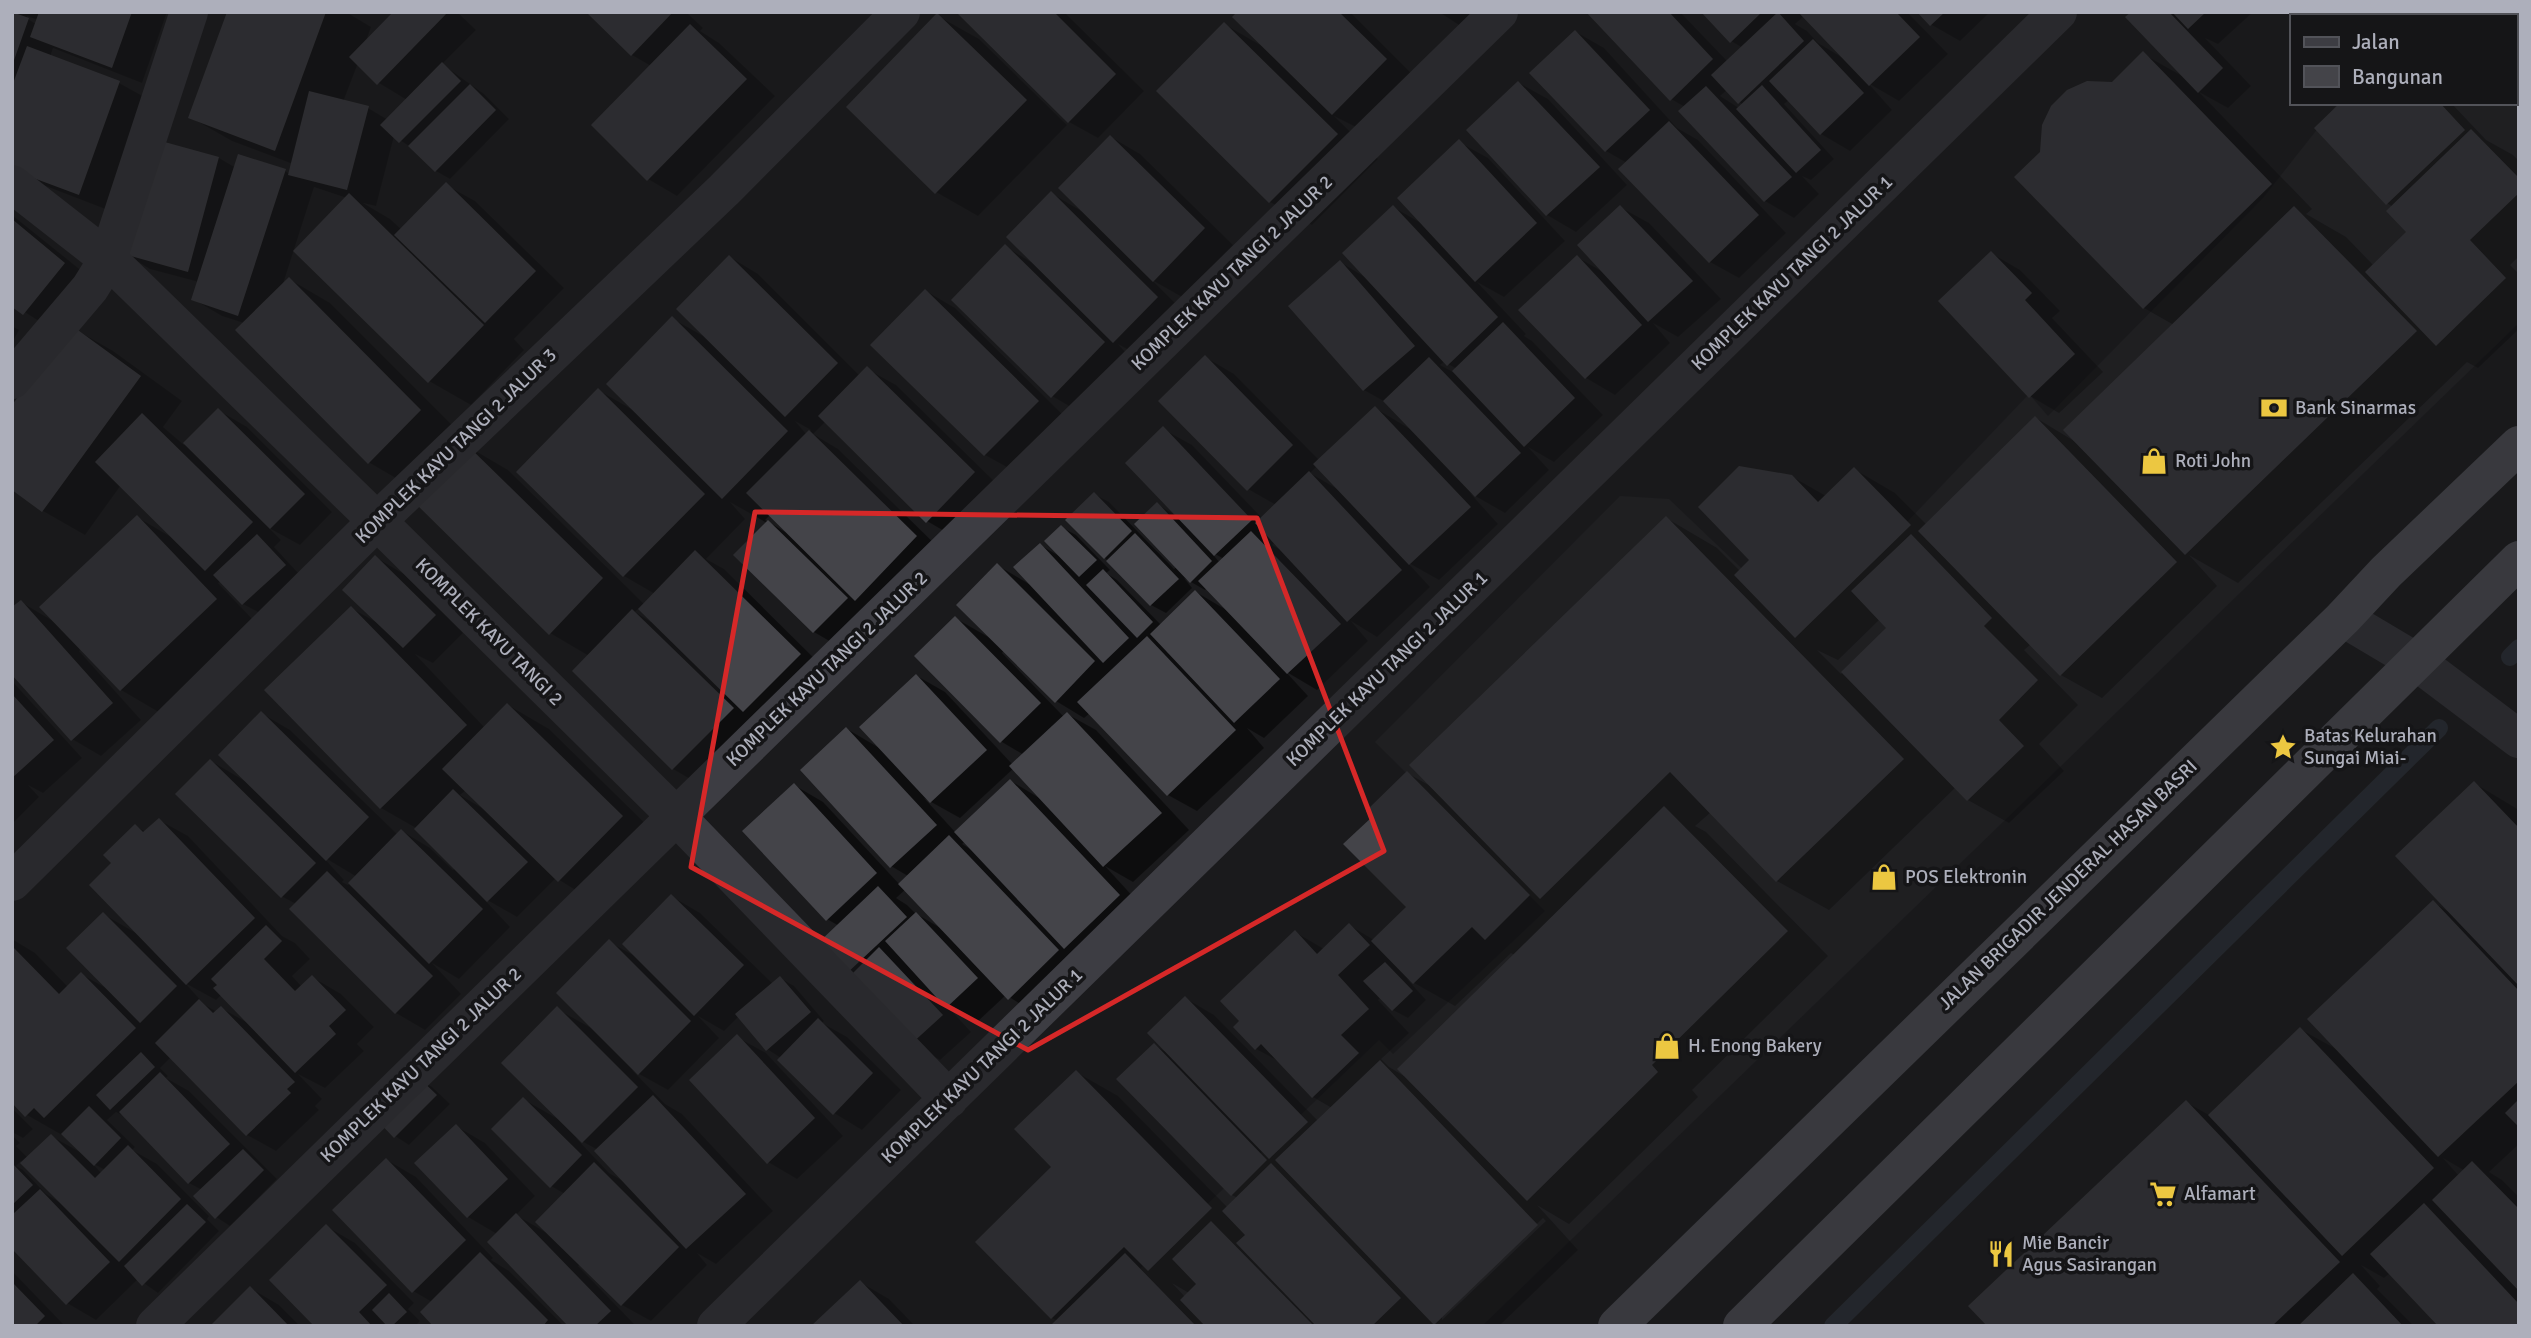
<svg xmlns="http://www.w3.org/2000/svg" width="2531" height="1338" viewBox="0 0 2531 1338" font-family="Signika,sans-serif">
<style>
.built{fill:#262629}
.shadow{fill:#0007;fill-rule:evenodd}
.lines{fill:none;stroke-linecap:round;stroke-linejoin:round}
.stream{stroke:#303740;stroke-width:18}
.building{fill:#444449}
.minor{stroke:#3d3d43;stroke-width:38}
.tertiary{stroke:#3d3d43;stroke-width:38}
.trunk{stroke:#5f6068;stroke-width:38}
.marked{fill:none;stroke:#d62828;stroke-width:5;stroke-linejoin:round}
.labels{text-anchor:middle;dominant-baseline:central;stroke-width:7;stroke-linejoin:round;paint-order:stroke}
.street-label{font-size:19px;fill:#adafbb;stroke:#151517}
.poi-label{font-size:19px;fill:#adafbb;stroke:#151517;text-anchor:start}
</style>
<rect width="100%" height="100%" fill="#1a1a1c"/>
<path class="built" d="M2430,12H2519V323L1482,1326H1080L1379,1040L1393,1054L1545,911L1375,742L1620,496L1669,499L1805,629L2029,394L2048,416L2263,198L2338,103H2515V16H2426Z"/>
<path class="shadow" d="M12,12H167L142,83L53,48L50,57L119,83L148,99L108,210L12,173ZM27,16L38,20L36,24L26,18Z
M229,12H346L371,27L365,44L396,12H457L476,30L442,64L484,94L509,119L450,179L436,171L415,150L394,136L376,206L363,203L390,219L402,230L446,185L475,201L564,288L514,339L524,350L471,405L429,381L347,198L314,187L282,287L289,279L330,303L462,435L411,487L370,463L238,330L244,323L222,316L193,299L199,282L150,269L122,252L152,140L219,158L236,168L285,171L290,174L293,164L232,141L190,117ZM358,63L379,83L407,100L388,120L368,108L343,102Z
M588,12H686L703,28L700,31L719,43L775,96L677,196L648,179L651,66L632,55Z
M958,12H1064L1144,91L1098,138L1069,122Z
M1240,12H1350L1415,77L1362,130L1334,116L1378,159L1312,225L1270,202L1224,24L1262,46Z
M1439,12H1495L1473,34Z
M1588,12H1680L1728,62L1743,48L1731,41L1703,12H1907L1948,54L1899,101L1868,83L1892,110L1850,151L1821,134L1789,100L1784,104L1834,159L1811,180L1802,176L1819,194L1794,218L1765,201L1685,107L1671,99ZM1804,16L1843,58L1818,43L1807,31L1795,24ZM1727,90L1743,105L1739,108L1720,96Z
M1920,12H1990L1960,41L1932,25Z
M2133,12H2253L2218,44L2205,38L2251,86L2228,108L2199,92L2312,209L2306,214L2346,237L2374,266L2409,232L2393,207L2387,203L2342,103H2451L2486,140L2513,155L2519,161V256L2510,265L2519,274V329L2478,368L2467,362L2238,583L2189,555L2217,586L2102,698L2061,675L2031,644L2024,650L2078,705L2039,744L2064,771L2009,823L1968,800L1956,787L1829,910L1777,881L1711,812L1695,826L1706,832L1828,956L1692,1090L1698,1097L1569,1224L1537,1205L1578,1250L1499,1326H1053L1058,1321L1052,1318L1053,1167L1076,1072L1118,1096L1228,1208L1238,1198L1232,1195L1154,1045L1166,1052L1185,998L1214,1015L1318,1121L1332,1108L1313,1097L1282,1063L1256,1049L1295,932L1324,949L1349,925L1374,940L1408,907L1374,817L1407,773L1432,787L1666,518L1717,548L1740,571L1751,560L1791,476L1826,496L1854,469L1895,493L1927,525L2036,418L2074,441L2174,325L2144,308L2016,177L2143,54L2184,77ZM1880,619L1889,628L1841,674L1817,650L1838,660ZM1511,953L1515,955L1404,1076L1389,1067L1381,1059L1409,1033L1378,1000L1381,997L1393,1010L1408,1018L1426,1000L1407,979L1455,1006ZM1543,1218L1546,1221L1442,1320V1315ZM1172,1283L1189,1293L1185,1297Z
M2304,12H2427L2430,16H2307Z
M938,16L979,39L1067,125L978,216L936,192Z
M1576,32L1604,48L1677,128L1698,140L1786,233L1739,278L1710,262L1627,163L1606,151Z
M1519,83L1548,99L1627,185L1576,232L1547,215L1468,130Z
M1111,137L1140,154L1233,245L1182,297L1152,280L1186,314L1143,358L1118,344L1132,360L1081,413L1052,396L1006,247L1031,262L1051,193L1083,212Z
M1459,142L1488,158L1565,241L1504,297L1477,282L1526,334L1524,336L1532,341L1603,415L1554,462L1528,447L1549,470L1505,513L1470,493L1498,524L1439,580L1407,562L1430,587L1377,637L1351,621L1368,641L1317,690L1285,671L1308,696L1264,738L1247,728L1264,748L1197,811L1168,795L1090,713L1084,718L1056,701L1004,650L1002,653L1064,717L1067,714L1096,730L1189,830L1133,882L1105,866L1147,912L1038,1015L1006,995L976,1023L947,1006L971,1032L940,1060L911,1044L850,979L839,926L827,919L794,785L823,802L900,885L908,876L891,866L847,729L881,749L917,676L945,692L1013,765L1024,755L1002,742L916,656L955,618L990,638L997,565L1029,584L1040,545L1061,557V527L1076,535L1110,570L1106,573L1117,580L1161,625L1196,592L1228,611L1207,588L1205,590L1184,578L1192,588L1166,613L1151,605L1105,558L1094,494L1109,502L1174,569L1177,567L1157,504L1175,515L1163,429L1192,445L1262,518L1276,505L1248,489L1205,357L1234,374L1320,461L1375,408L1410,429L1387,403L1364,390L1340,262L1365,277L1393,207L1421,223ZM1445,361L1448,364L1457,369L1453,372L1440,365ZM1317,466L1339,490L1310,473ZM1275,542L1283,551L1272,545ZM1210,551L1224,559L1220,563ZM1014,768L1041,799L1011,781L956,833L924,798L960,818ZM965,841L972,850L962,844ZM906,889L942,929L915,913L907,905L896,898Z
M1620,207L1649,223L1721,299L1678,337L1653,323L1670,343L1615,395L1586,378L1577,257L1603,272Z
M12,215L93,280L53,330L12,304Z
M1991,253L2020,270L2060,311L2052,318L2103,372L2059,413L2030,396Z
M730,257L758,274L860,376L867,369L896,385L1003,490L956,538L927,521L826,421L813,434L838,449L945,554L843,649L814,632L767,523L730,502L745,519L706,559L724,569L828,672L702,786L673,769L574,671L589,656L550,633L467,446L508,470L644,604L655,594L624,576L598,390L633,410L673,319L705,337ZM795,421L811,430L807,435ZM770,515L787,533L765,520ZM639,608L652,621L651,622L635,612Z
M926,291L955,308L1066,418L1014,471L985,455Z
M12,326L19,330L12,343Z
M71,327L113,351L182,401L163,427L184,445L218,410L247,427L332,512L300,545L269,528L281,540L274,547L299,574L258,612L243,604L221,581L218,583L257,624L162,714L121,690L82,649L79,651L141,720L101,756L72,739L21,602L53,621L137,517L171,537L121,485L85,535L43,511L12,488Z
M375,557L404,574L463,633L433,663L415,654L485,728L508,705L549,729L663,841L600,905L556,878L517,917L482,897L510,927L459,979L432,963L461,994L425,1030L396,1013L291,909L296,904L283,897L178,793L211,761L245,781L261,713L290,730L398,835L402,831L430,848L453,870L455,868L416,828L381,808L351,608L376,622ZM466,790L482,808L460,795ZM322,856L357,877L348,885L342,882L344,880Z
M12,681L82,758L43,793L28,785L39,797L12,824Z
M2474,783L2519,810V1144L2489,1172L2502,1180L2519,1197V1326L2390,1273L2384,1278L2361,1265L2380,1286L2377,1289L2414,1326H1989L2186,1102L2209,1115L2300,1029L2338,1050L2433,902L2449,912ZM2443,1158L2465,1171L2459,1176Z
M159,820L188,836L282,936L295,943L310,959L292,976L302,987L312,977L341,994L374,1027L357,1044L364,1051L325,1088L298,1074L322,1099L315,1106L319,1110L276,1151L247,1135L171,1057L160,1068L168,1076L166,1078L189,1091L277,1179L230,1226L216,1217L202,1190L189,1183L126,1117L116,1112L107,1120L135,1147L132,1150L157,1164L209,1216L207,1219L219,1231L158,1293L138,1279L96,1320L67,1303L12,1246V1135L20,1143L16,1146L28,1158L51,1136L80,1152L69,1139L27,1115L12,1100V939L35,953L68,987L81,974L106,988L103,914L136,933L114,864L135,826L146,832ZM185,983L216,1000L222,994L248,1023L221,1008L217,1012L205,1005ZM21,1161L62,1202L61,1203L46,1194L23,1170L16,1166ZM92,1163L105,1170L102,1174Z
M671,896L700,913L773,984L780,978L794,986L824,1021L822,1023L847,1037L901,1090L862,1130L834,1113L781,1058L767,1049L739,1016L724,1031L698,1016L719,1038L668,1090L632,1070L665,1104L682,1114L773,1211L716,1264L697,1253L707,1265L651,1321L622,1305L581,1264L578,1266L636,1326H570L497,1234L468,1217L456,1126L485,1143L535,1196L516,1215L547,1233L565,1194L551,1186L523,1099L558,1119L557,1009L593,1029L609,942L637,957ZM576,1138L598,1150L625,1182L609,1173Z
M737,1037L766,1053L843,1136L797,1179L768,1162Z
M418,1078L432,1087L450,1104L409,1145L395,1136Z
M12,1108L33,1129L23,1138L12,1132Z
M387,1160L416,1177L493,1258L491,1260L509,1271L564,1326H436L432,1302L413,1291Z
M326,1226L355,1243L414,1303L408,1309L420,1321L415,1326H316Z
M12,1271L65,1326H12Z
M860,1282L889,1299L915,1326H814Z
M250,1288L279,1305L300,1326H213Z"/>
<g class="lines">
<path class="stream" d="M2510,657L2519,648
M1833,1326L2439,728"/>
</g>
<path class="building" d="M12,12L29,18L13,63H12Z
M39,12H132L112,68L30,37Z
M227,12H326L275,151L188,118Z
M393,12H448L377,85L349,57Z
M586,12H673L631,56Z
M956,12H1054L1116,74L1068,123Z
M1237,12H1339L1387,59L1332,115L1232,17Z
M1586,12H1669L1713,59L1670,101Z
M1701,12H1762L1730,43Z
M1778,12L1804,41L1738,104L1711,75Z
M1798,12H1896L1920,37L1869,86Z
M1917,12H1945L1930,26Z
M2131,12H2169L2223,68L2198,93L2125,17Z
M2172,12H2206L2188,29Z
M2301,12H2415L2419,16H2305Z
M2488,12H2519V44L2515,40V16H2491Z
M937,13L1027,100L935,194L846,107Z
M1224,22L1338,134L1269,203L1156,91Z
M690,24L747,79L647,181L591,125Z
M1575,30L1650,110L1605,152L1529,73Z
M1813,39L1864,93L1820,135L1769,81Z
M27,46L120,81L79,195L12,170V86Z
M2143,51L2272,184L2143,309L2014,177L2040,152L2042,125L2051,106L2067,90L2087,81L2112,82Z
M442,62L461,81L399,143L380,125Z
M1518,81L1600,167L1546,216L1466,130Z
M470,84L496,110L435,172L408,146Z
M1762,85L1821,150L1796,173L1736,109Z
M1706,86L1792,177L1764,202L1678,111Z
M309,91L369,106L347,190L288,175Z
M2340,103H2440L2465,130L2386,205L2314,128Z
M1669,121L1759,215L1709,263L1618,169Z
M2471,129L2519,178V193L2470,240L2506,278L2436,346L2365,272L2406,232L2386,211Z
M1110,135L1205,228L1153,282L1058,188Z
M150,138L219,157L188,272L120,253Z
M1459,139L1537,223L1475,282L1397,198Z
M238,154L286,169L238,316L191,300Z
M446,182L536,271L485,323L394,235Z
M1051,191L1158,297L1113,343L1006,237Z
M349,193L484,325L428,383L293,251Z
M1393,205L1498,317L1447,366L1342,253Z
M1620,205L1693,281L1648,322L1577,245Z
M2294,206L2417,331L2185,555L2063,430Z
M12,219L65,263L23,315L12,307Z
M1005,244L1105,342L1051,398L951,300Z
M1991,251L2032,293L2025,300L2075,354L2029,398L1938,301Z
M729,255L838,363L785,417L676,309Z
M1577,255L1642,325L1585,379L1518,310Z
M1340,260L1415,346L1363,391L1288,306Z
M289,277L421,410L368,464L235,330Z
M925,289L1039,401L984,456L870,345Z
M672,316L788,431L722,499L606,384Z
M1503,322L1575,398L1524,447L1452,371Z
M71,325L141,376L42,512L12,490V405Z
M1205,355L1293,445L1247,491L1158,401Z
M1429,357L1521,453L1475,497L1383,401Z
M867,366L975,472L926,523L818,416Z
M598,388L705,494L623,577L516,472Z
M1375,406L1471,507L1409,565L1313,464Z
M218,408L305,494L270,529L183,443Z
M142,413L253,522L205,571L95,462Z
M2035,416L2177,562L2060,676L1918,531Z
M1163,426L1252,520L1214,556L1125,463Z
M809,430L917,536L855,601L746,493Z
M466,444L603,578L549,635L411,499Z
M1739,466L1792,475L1818,502L1854,467L1911,525L1795,638L1734,575L1749,560L1698,507Z
M1309,471L1402,570L1347,622L1255,523Z
M1094,492L1132,531L1104,559L1065,520Z
M1157,502L1212,561L1190,583L1134,524Z
M137,515L217,599L120,691L39,607Z
M1666,516L1904,759L1776,882L1670,772L1540,899L1409,765Z
M768,520L848,598L813,633L733,555Z
M1061,525L1097,560L1079,577L1044,541Z
M1251,531L1341,624L1287,674L1198,581Z
M1135,533L1179,579L1150,606L1106,561Z
M257,534L286,565L242,605L213,575Z
M1911,534L1992,618L1984,626L2038,680L1999,720L2024,746L1967,801L1841,672L1886,628L1851,591Z
M1040,543L1129,638L1103,663L1013,567Z
M695,550L801,654L743,712L638,609Z
M375,555L436,615L403,648L342,590Z
M997,563L1095,661L1055,703L956,605Z
M1103,569L1153,622L1137,638L1086,585Z
M1195,590L1280,679L1234,723L1150,634Z
M21,600L113,703L71,741L12,675V607Z
M351,606L467,725L380,809L264,690Z
M632,609L734,708L672,770L572,671Z
M955,616L1041,703L1000,743L914,656Z
M1147,636L1236,730L1167,796L1077,702Z
M916,674L987,750L930,803L859,727Z
M12,694L54,740L12,778Z
M507,703L623,816L558,882L442,769Z
M261,711L369,817L326,861L218,755Z
M1067,712L1162,813L1103,867L1009,766Z
M846,727L937,825L890,868L800,770Z
M210,759L316,863L281,898L175,794Z
M1407,771L1530,895L1485,940L1472,927L1413,984L1371,941L1406,907L1343,844L1372,817L1366,811Z
M1010,779L1120,895L1064,949L954,832Z
M2474,781L2519,828V986L2395,856Z
M794,783L877,873L826,921L742,831Z
M453,789L528,862L487,902L414,829Z
M1664,806L1788,931L1652,1065L1658,1072L1527,1201L1397,1069Z
M159,818L255,918L186,985L89,885L111,863L103,855L135,824L143,832Z
M401,829L483,909L429,964L348,883Z
M949,835L1059,950L1008,1000L898,884Z
M327,871L433,976L395,1014L289,909Z
M878,886L907,917L845,975L817,944Z
M671,894L744,965L694,1016L622,944Z
M2433,900L2519,991V1081L2438,1157L2307,1019Z
M103,912L177,986L140,1023L66,948Z
M916,912L978,978L946,1008L885,941Z
M1349,923L1370,945L1338,975L1369,1009L1341,1035L1359,1053L1312,1098L1261,1044L1255,1050L1233,1027L1239,1021L1220,1001L1295,930L1317,954Z
M266,925L282,941L264,959L295,991L312,975L346,1010L329,1026L336,1034L295,1073L213,988L217,985L211,979Z
M609,939L691,1021L638,1075L556,993Z
M12,946L59,994L81,972L136,1028L44,1118L34,1108L25,1117L12,1103Z
M879,947L943,1015L910,1045L847,979Z
M1385,962L1413,991L1392,1011L1363,981Z
M780,976L811,1012L766,1051L735,1014Z
M1185,996L1308,1122L1269,1159L1147,1033Z
M199,999L213,1013L221,1006L295,1082L287,1089L291,1093L246,1136L155,1043Z
M557,1006L638,1087L582,1143L501,1063Z
M818,1018L873,1073L833,1115L777,1060Z
M2300,1027L2434,1168L2342,1256L2208,1115Z
M737,1034L815,1118L767,1164L689,1080Z
M1154,1043L1267,1160L1231,1196L1116,1079Z
M141,1052L155,1067L110,1110L96,1095Z
M1380,1060L1538,1225L1434,1325L1275,1160Z
M1076,1070L1212,1208L1148,1271L1124,1247L1051,1319L975,1242L1051,1167L1014,1129Z
M160,1072L230,1144L188,1184L119,1112Z
M417,1076L437,1095L394,1138L375,1118Z
M653,1095L746,1194L686,1249L594,1151Z
M523,1097L582,1155L550,1188L491,1129Z
M2519,1099V1127L2505,1113Z
M2186,1100L2340,1262L2272,1326H1987L1968,1306Z
M89,1106L121,1138L94,1166L61,1134Z
M456,1124L508,1179L467,1218L414,1163Z
M51,1134L95,1178L128,1145L181,1199L119,1262L20,1163Z
M243,1149L264,1170L215,1219L193,1196Z
M386,1158L466,1240L412,1293L332,1210Z
M2472,1161L2519,1209V1291L2432,1200Z
M594,1162L679,1247L621,1306L535,1222Z
M12,1163L33,1185L12,1205Z
M1271,1163L1401,1298L1372,1326H1316L1236,1243L1245,1235L1222,1211Z
M40,1189L110,1262L66,1305L12,1249V1215Z
M2424,1203L2519,1304V1326H2438L2370,1254Z
M187,1204L206,1222L142,1286L124,1266Z
M516,1213L611,1311L595,1326H568L487,1242Z
M1211,1221L1314,1326H1205L1180,1300L1196,1284L1172,1259Z
M326,1224L387,1285L359,1312L372,1326H314L269,1280Z
M480,1252L548,1320L543,1326H433L420,1312Z
M1125,1253L1196,1326H1050Z
M2353,1273L2403,1326H2298Z
M860,1280L904,1326H811Z
M12,1282L45,1316L35,1326H12Z
M250,1286L289,1326H210Z
M389,1293L407,1312L392,1326H387L372,1310Z"/>
<g class="lines">
<path class="minor" d="M2465,12L2468,16
M2515,64L2519,68
M12,184L108,259L377,521L676,816L949,1099
M12,380L90,288L108,259L189,12
M12,882L377,521L724,190L901,12
M155,1326L1499,12
M716,1326L2058,12"/>
<path class="tertiary" d="M2343,618L2417,662L2519,739"/>
<path class="trunk" d="M1617,1326L2343,618L2386,572L2519,445
M1742,1326L2519,560"/>
</g>
<path d="M0 0H2531V1338H0ZM755,512L1257,518L1384,851L1028,1050L691,867Z" fill="#1a1a1c" fill-opacity=".55" fill-rule="evenodd"/>
<path class="marked" d="M755,512L1257,518L1384,851L1028,1050L691,867Z"/>
<defs>
<symbol id="bank-bare" viewBox="-9 -9 18 18"><path d="M-6-4H6V4H-6ZM0-2.3a2.3 2.3 0 1 0 0 4.6a2.3 2.3 0 1 0 0-4.6Z" fill="#ecc741" stroke="#151517" stroke-width="2.5" paint-order="stroke"/></symbol>
<symbol id="shop-bare" viewBox="-9 -9 18 18"><path d="M-5-2.5h2.3a2.7 3.5 0 0 1 5.4 0H5L5.5 6h-11ZM-1.5-2.5h3a1.5 2.3 0 0 0-3 0Z" fill="#ecc741" stroke="#151517" stroke-width="2.5" paint-order="stroke"/></symbol>
<symbol id="sight-bare" viewBox="-9 -9 18 18"><path d="M0-6L1.8-2.2L6-1.7L2.9 1.2L3.7 5.4L0 3.3L-3.7 5.4L-2.9 1.2L-6-1.7L-1.8-2.2Z" fill="#ecc741" stroke="#151517" stroke-width="2.5" paint-order="stroke"/></symbol>
<symbol id="supermarket-bare" viewBox="-9 -9 18 18"><path d="M-6-5.5h2.5l.6 2H6L4.5 2H-2.5L-4.4-4H-6ZM-1.5 3.2a1.3 1.3 0 1 0 .1 0ZM3 3.2a1.3 1.3 0 1 0 .1 0Z" fill="#ecc741" stroke="#151517" stroke-width="2.5" paint-order="stroke"/></symbol>
<symbol id="restaurant-bare" viewBox="-9 -9 18 18"><path d="M-5-6h1v4h1v-4h1v4h1v-4h1v5L-1.5 .5V6h-2V.5L-5-1ZM5-6V6H3V1.5H1.5Q1.5-4 5-6Z" fill="#ecc741" stroke="#151517" stroke-width="2.5" paint-order="stroke"/></symbol>
</defs>
<g fill-rule="evenodd">
<use href="#bank-bare" x="2255" y="389" width="38" height="38"/>
<use href="#shop-bare" x="2135" y="442" width="38" height="38"/>
<use href="#sight-bare" x="2264" y="728" width="38" height="38"/>
<use href="#shop-bare" x="1865" y="858" width="38" height="38"/>
<use href="#shop-bare" x="1648" y="1027" width="38" height="38"/>
<use href="#supermarket-bare" x="2144" y="1175" width="38" height="38"/>
<use href="#restaurant-bare" x="1982" y="1235" width="38" height="38"/>
</g>
<g class="labels">
<g class="street-label">
<text transform="translate(1232 273) rotate(-44)">KOMPLEK KAYU TANGI 2 JALUR 2</text>
<text transform="translate(1792 273) rotate(-44)">KOMPLEK KAYU TANGI 2 JALUR 1</text>
<text transform="translate(456 446) rotate(-44)">KOMPLEK KAYU TANGI 2 JALUR 3</text>
<text transform="translate(489 632) rotate(45)">KOMPLEK KAYU TANGI 2</text>
<text transform="translate(827 669) rotate(-44)">KOMPLEK KAYU TANGI 2 JALUR 2</text>
<text transform="translate(1387 669) rotate(-44)">KOMPLEK KAYU TANGI 2 JALUR 1</text>
<text transform="translate(2068 885) rotate(-44)">JALAN BRIGADIR JENDERAL HASAN BASRI</text>
<text transform="translate(421 1065) rotate(-44)">KOMPLEK KAYU TANGI 2 JALUR 2</text>
<text transform="translate(982 1066) rotate(-44)">KOMPLEK KAYU TANGI 2 JALUR 1</text>
</g>
<g class="poi-label">
<text x="2295" y="408">Bank Sinarmas</text>
<text x="2175" y="461">Roti John</text>
<text x="2304" y="736">Batas Kelurahan<tspan x="2304" dy="22">Sungai Miai-</tspan></text>
<text x="1905" y="877">POS Elektronin</text>
<text x="1688" y="1046">H. Enong Bakery</text>
<text x="2184" y="1194">Alfamart</text>
<text x="2022" y="1243">Mie Bancir<tspan x="2022" dy="22">Agus Sasirangan</tspan></text>
</g>
</g>
<rect width="2531" height="1338" fill="none" stroke="#adafbb" stroke-width="28"/>
<rect x="2290" y="14" width="228" height="91" fill="#151517" stroke="#525359" stroke-width="2"/>
<rect x="2304" y="37" width="35" height="10" fill="#3d3d43" stroke="#525359" stroke-width="2"/>
<text x="2352" y="49" font-size="21" fill="#adafbb">Jalan</text>
<rect x="2304" y="66" width="35" height="21" fill="#444449" stroke="#525359" stroke-width="2"/>
<text x="2352" y="84" font-size="21" fill="#adafbb">Bangunan</text>
</svg>
